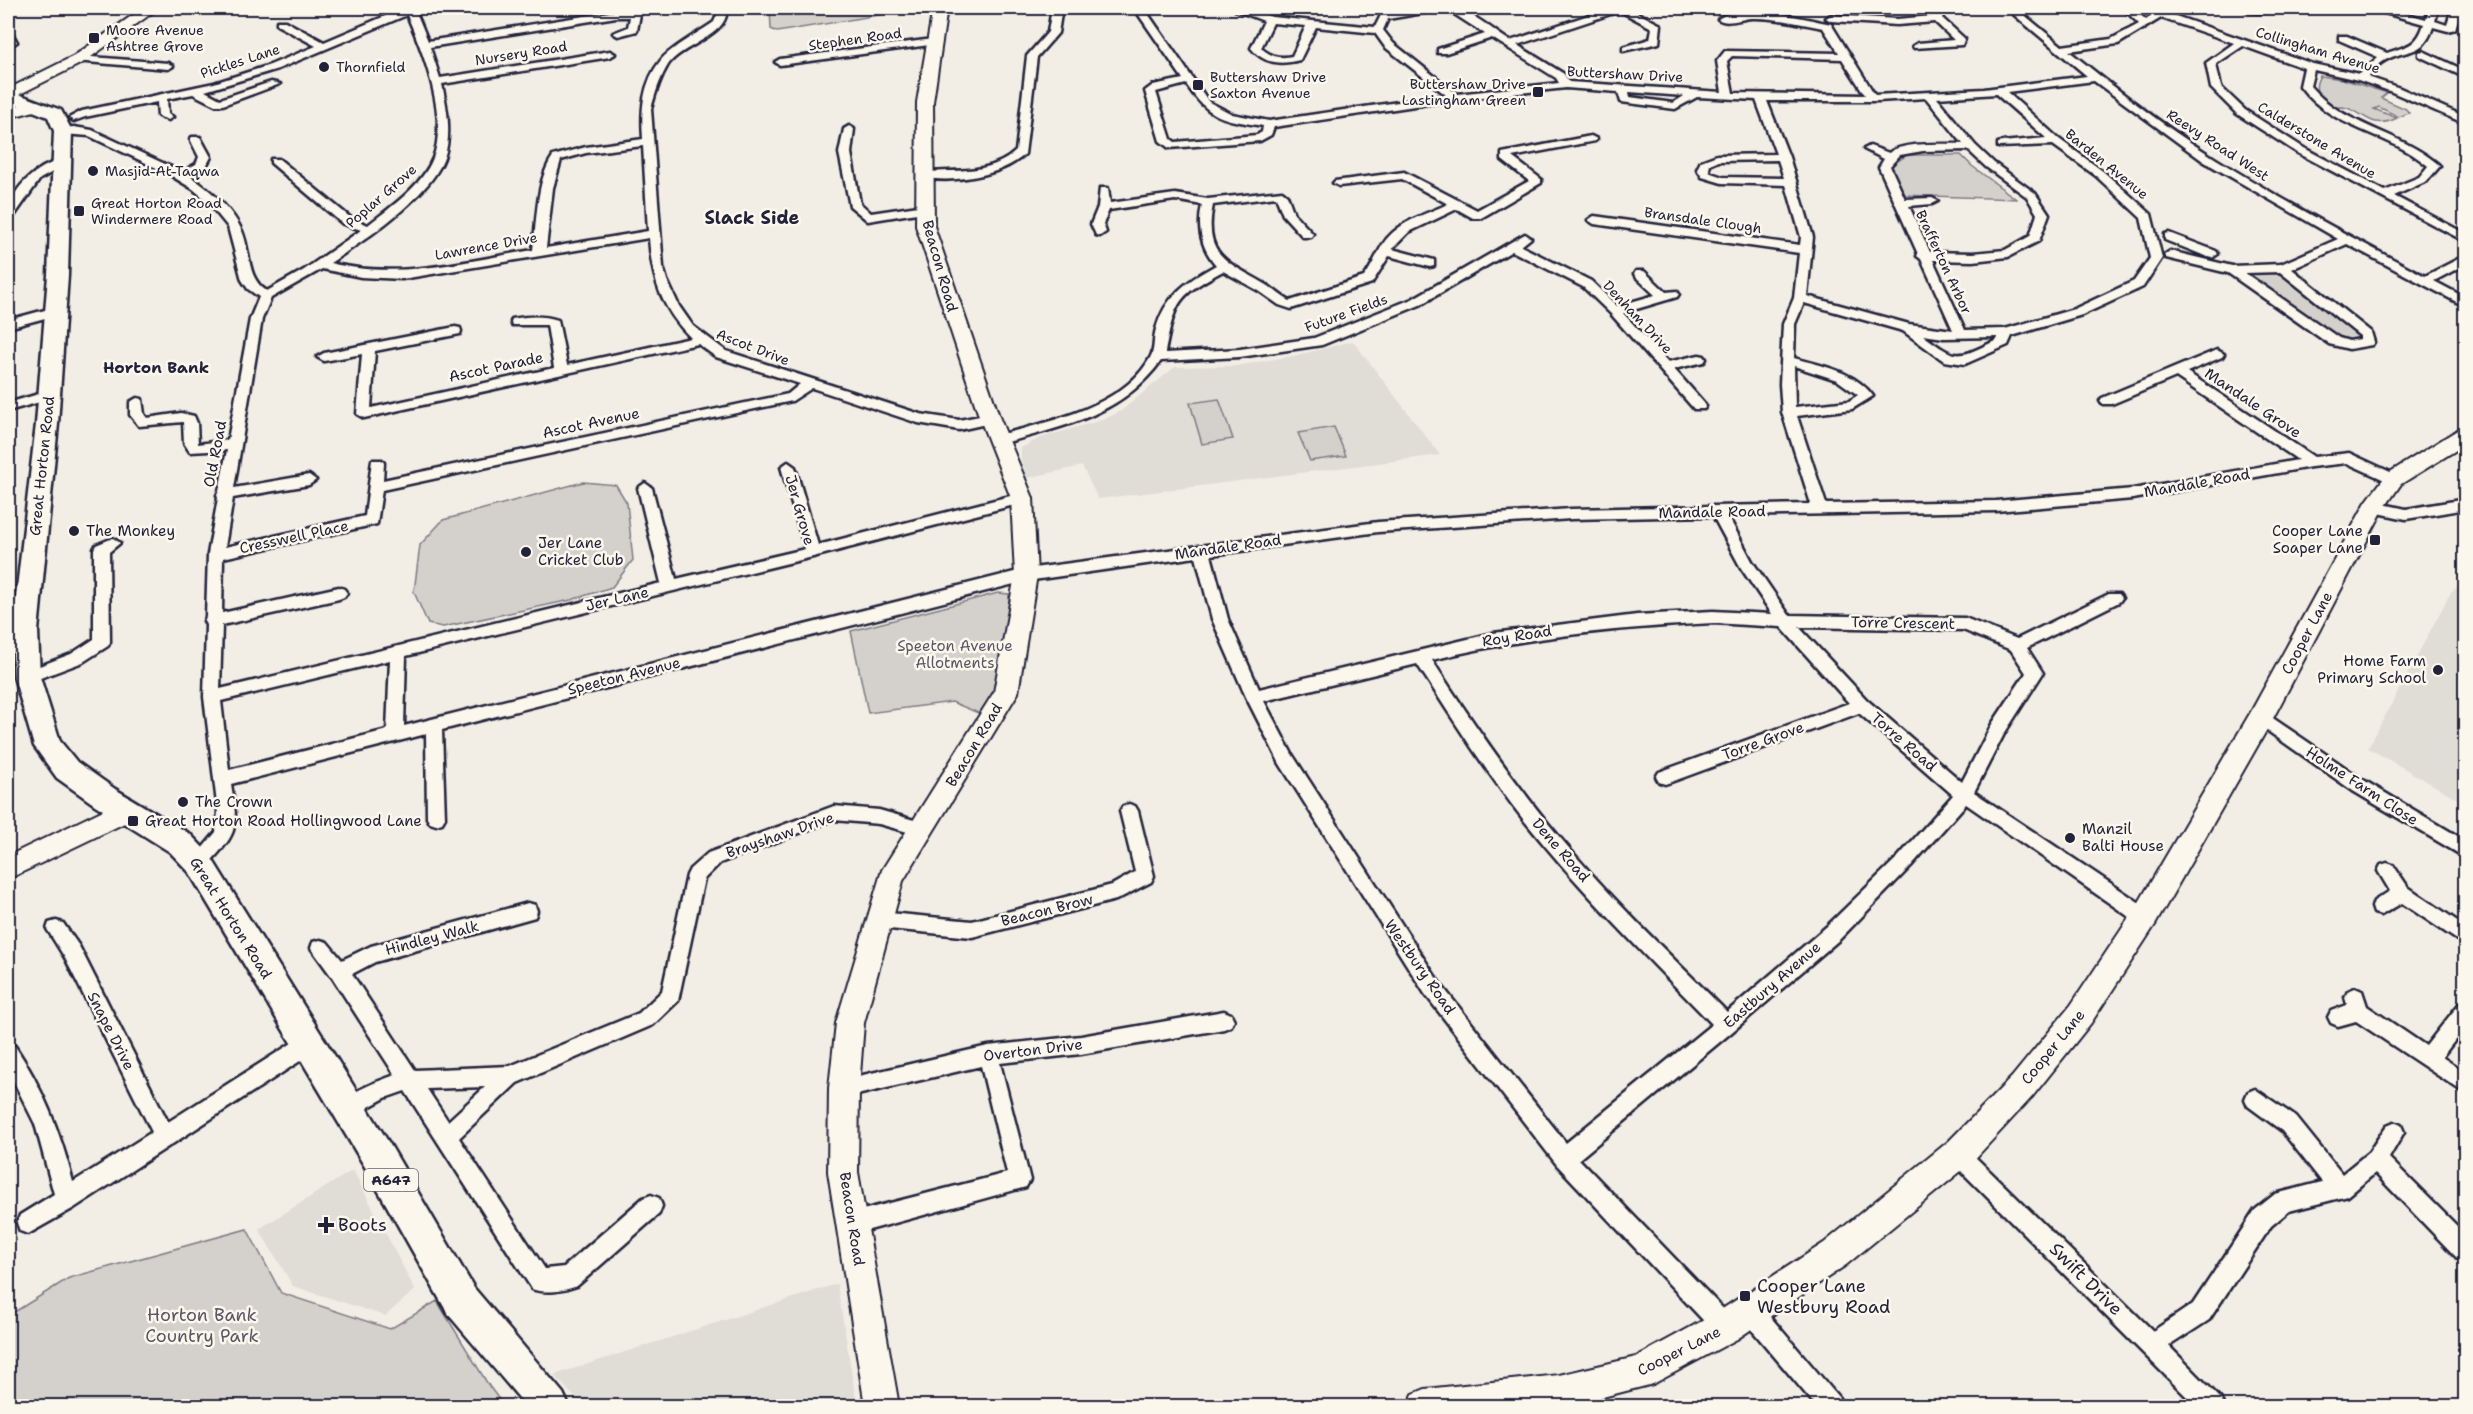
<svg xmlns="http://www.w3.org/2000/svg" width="2473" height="1414" viewBox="0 0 2473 1414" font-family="'Shantell Sans',sans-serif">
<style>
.built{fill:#e0dcd6}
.green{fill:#d4d1cc;stroke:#7b7a84;stroke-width:1.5}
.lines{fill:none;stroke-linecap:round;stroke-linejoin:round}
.street-casing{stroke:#22223b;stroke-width:5}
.secondary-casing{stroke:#22223b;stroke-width:4}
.primary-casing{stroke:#22223b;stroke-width:5}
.street{fill:#fbf7ec;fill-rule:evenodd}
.secondary{fill:#fbf7ec;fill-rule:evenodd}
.primary{fill:#fbf7ec;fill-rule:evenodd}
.poi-dot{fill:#22223b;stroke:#fbf7ec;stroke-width:2}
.labels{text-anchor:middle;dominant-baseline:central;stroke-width:5;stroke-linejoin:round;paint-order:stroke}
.far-poi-label{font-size:14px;fill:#22223b;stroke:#fbf7ec;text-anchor:start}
.far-street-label{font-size:14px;fill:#22223b;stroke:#fbf7ec}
.shield{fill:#fbf7ec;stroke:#636270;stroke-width:1.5}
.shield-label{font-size:14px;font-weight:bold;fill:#22223b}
.street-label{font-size:15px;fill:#22223b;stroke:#fbf7ec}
.poi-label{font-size:15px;fill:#22223b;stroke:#fbf7ec;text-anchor:start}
.park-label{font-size:15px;fill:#575766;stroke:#fbf7ec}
.neighbourhood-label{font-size:16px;font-weight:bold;fill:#22223b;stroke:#fbf7ec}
.far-district-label{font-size:18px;font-weight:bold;fill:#22223b;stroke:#fbf7ec}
.near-poi-label{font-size:18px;fill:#22223b;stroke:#fbf7ec;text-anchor:start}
.near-street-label{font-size:18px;fill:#22223b;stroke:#fbf7ec}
.near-park-label{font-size:18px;fill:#575766;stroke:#fbf7ec}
</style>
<rect width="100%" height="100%" fill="#f2eee5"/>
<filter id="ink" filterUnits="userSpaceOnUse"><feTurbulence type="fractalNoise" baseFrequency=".0167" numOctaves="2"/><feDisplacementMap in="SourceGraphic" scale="12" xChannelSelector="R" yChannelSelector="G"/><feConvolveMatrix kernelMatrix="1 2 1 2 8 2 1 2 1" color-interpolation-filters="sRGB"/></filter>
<g filter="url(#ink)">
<path class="built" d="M1353,341L1440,455L1098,499L1082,466L1027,478L1021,460V448L1040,438L1105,419L1121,411L1175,367L1236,366L1298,355Z
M2465,582V803L2368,748L2451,592Z
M353,1170L415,1290L385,1316L293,1286L259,1229Z
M837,1284L857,1406H583L554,1375Z"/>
<path class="green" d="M770,8H884L885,14L777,32L771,29Z
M2320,76L2343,79L2387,93L2381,98L2406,109L2409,113L2399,117L2379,107L2374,109L2397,118C2368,132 2364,109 2342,107C2339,107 2336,108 2332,107C2320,99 2311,90 2320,76Z
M1907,155H1961L1972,166L2016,199L1902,195L1891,172V166Z
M2265,271L2287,276L2357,332L2362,339L2358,342L2340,341L2249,278L2251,274Z
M1219,399L1233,439L1202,444L1190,403Z
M1334,427L1346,456L1310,461L1298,433Z
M583,482L616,485L627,503L633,560L612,587L571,600L443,627L428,624L414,592L420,545L443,520Z
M998,593L1009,594L1006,652L1002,672L983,715L952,702L868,713L851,631Z
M247,1229L281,1293L390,1329L437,1301L489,1386L504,1406H8V1316L69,1278Z"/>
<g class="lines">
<defs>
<path id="street" d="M404,8H425L423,10L416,12L428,41L616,11H635L640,14L637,31L618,36L613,33L628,27L630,17H616L430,47L440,78L610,51L615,54L610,57L442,84C447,107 452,135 444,158C430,196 364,241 330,263C399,280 464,261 533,250C537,220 536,181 553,156L586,147L643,139C641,112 642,83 661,60C670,48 700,32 714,22L717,15L716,8H726C731,35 681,45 668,65C660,78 655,94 651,109L663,267L667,280L679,306L693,326L726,351L920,414L959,420L990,414L997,419L995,422L959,430L918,423L812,388L792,401L382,490L377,524L223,558L222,613L339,587L344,589L347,593L344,597L339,599L222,625L220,689L661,583L638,488L645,483L652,488L676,579L805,549L781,467L788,462L795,467L818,545L1022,493L1029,498L1022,503L813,557L406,656L404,726L1026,569L1378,522L1571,509L1811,504L1782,412L1780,384L1783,324L1794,298L1799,253L1594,224L1588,220L1594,216L1800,245L1801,237L1786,185L1722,183L1702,177L1697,169L1701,161L1717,155L1776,154L1756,100L1697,97L1675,109L1621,102L1618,92L1566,88L1455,100L1274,127L1271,135L1260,141L1169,148L1160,141L1145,91L1153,85L1183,79L1134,8H1144L1209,102L1232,114L1269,121L1446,95L1385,47L1375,33L1316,27L1300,60C1280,65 1264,64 1251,48L1264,21L1235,10L1233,8H1246L1272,17L1375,27L1381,15C1403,8 1435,2 1459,9C1476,15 1494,31 1510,41L1610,8H1628L1661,25L1659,43L1623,51V47L1650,39L1652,28L1620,11L1517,45L1564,74L1569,82L1722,92L1717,61L1725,51L1839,53L1823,28C1800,24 1775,17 1751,18C1741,19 1726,25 1718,19C1741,2 1804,18 1831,24L1875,95L1984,89L2087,76L2006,8H2016L2062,46L2111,39L2139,24L2123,8H2133L2146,20L2162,8H2173L2167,13L2313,64L2359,74L2378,57L2339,40V36H2347L2387,53C2407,46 2417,46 2424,24L2374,10L2372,8H2386L2426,19L2429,8H2439L2435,21L2447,25L2451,11L2447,8H2459L2461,10L2455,29L2448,31L2433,27C2423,59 2403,47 2381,63C2376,66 2372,72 2368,77L2400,88L2466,117V124L2392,92L2358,80L2314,70L2310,86C2343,126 2399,131 2438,164L2440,166L2427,181L2394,196L2466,234V242L2296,152L2237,114L2211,88L2206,63L2234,43L2161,18L2118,44L2069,51C2115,88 2162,125 2213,157C2281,200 2353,238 2425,276L2466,255V264L2434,281L2466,298V307L2347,244L2292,269L2371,332L2374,342L2372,345L2349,349L2329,344L2228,273L2166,258L2164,255L2170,251L2232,266L2281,264L2338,239L2203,161L2094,81L2007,92L2059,139L2104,172L2151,214L2162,258L2143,287L2082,315L2012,336L2008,345L1965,364L1944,361L1903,331L1804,303L1795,324L1794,358C1822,366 1855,371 1873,396L1852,409L1797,416L1826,504L1996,501L2133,489L2298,460L2176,377L2112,404H2102L2100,401L2102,398L2217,350L2224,354L2222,357L2187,372L2314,457L2349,453L2399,476L2401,479L2399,482H2389L2347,463L2311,467L2133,499L1996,511L1728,516L1752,561L1789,615L1965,618L2017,639L2109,594H2119L2122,598L2119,602L2027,648L2043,673L2004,734L1974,792L2152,911L2154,917L2152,923L2145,925L2138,923L1966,804L1911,866L1840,939L1733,1031L1579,1159L1733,1319L1736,1327L1733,1335L1725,1338L1717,1335L1557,1165L1425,994L1280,764L1246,697L1212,619L1196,557L1026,581L442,730L445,818L442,823L436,825L430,823L427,818L426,734L231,784C239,831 237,833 205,868L199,871L193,868L190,863L216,832L218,812L204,697L206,625L204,621L206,617L208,554L218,498L217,495L219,491L227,450L190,452L184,443L183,422L139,426L130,415V402L137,398L142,399L144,414L147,418L181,413L194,416L197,423L198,444L228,440L250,319L259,297L248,289L242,280L228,227L206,200L193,189L165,172L89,136L63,134L58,131L63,128L74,127L92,130L182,172L196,164L199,157L190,139L192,137H200L211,157L205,168L190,176C210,190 232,208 242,231C251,252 246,278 267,291L304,270L361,230L343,224L271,163V159H279L351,218L368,225C391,207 422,186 433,158C449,117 423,52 407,15L278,69L205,91L220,99L271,82L280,84L223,105H215L193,94L167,99L168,114L173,117L168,120L158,116L157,102L85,117L74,121L69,118L82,111L214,83L270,65L316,46L277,25V21H285L324,42ZM1429,12L1454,14L1485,34L1438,49V53H1446L1492,38L1556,78L1559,83L1457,94L1393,43L1383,30L1388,19ZM1273,23L1306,26L1292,56C1280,59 1270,56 1261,48ZM2243,46L2304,68L2300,86C2332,130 2389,132 2428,166L2419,177L2385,191L2304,148L2245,110L2221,87L2216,64ZM1732,56L1842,59L1865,95L1733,93L1727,61ZM1186,84C1210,120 1223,119 1263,126L1262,132L1257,135L1175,142L1171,139L1156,92ZM1629,92L1684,96L1673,103L1630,97ZM1996,94L2046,138L2002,142L1998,143V147L2053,145L2096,176L2141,218L2150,258L2134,281L2074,309L2005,329L1965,330L1933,260L1973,261L2008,257L2039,241L2049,214L2035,193L1994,163L1975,145L1937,98ZM1926,98L1963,144C1946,144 1900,142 1889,153L1870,146L1864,149L1884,159L1879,167L1918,254L1917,256L1921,259L1953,330L1909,324L1807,296L1813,237L1789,157L1767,101H1878ZM643,146L648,231L546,248L553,188L561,160L586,153ZM1968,150L1986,167L2027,197L2037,214L2030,236L2005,250L1973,253L1930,252L1909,206L1932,204L1938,201L1932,198L1905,199L1890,166L1900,155L1923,151ZM1778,160L1784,178L1723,177L1711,173L1709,169L1710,165L1719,161ZM649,238C652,279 661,308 691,338L567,365L558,320C543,315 528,316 512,319L511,322L512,325H547L554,368L371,408L375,351L460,334L461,331L460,328L455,327L324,353L317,357L324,361L362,354L357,414L364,418L698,344L716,357L800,384L788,394L383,480L384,463L382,460H372L365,516L225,547L233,498L309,485L316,480L309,475L234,488L262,319L271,298L322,269L361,277L402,279ZM2280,272L2360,336V339L2349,341L2339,338L2245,273ZM1923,335L1944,338L1998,337L1997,340C1958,358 1959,362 1923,335ZM1794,366L1837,380L1858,395L1849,401L1795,407ZM1713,516L1741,568L1772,614L1713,611L1637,615L1493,633L1259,689L1228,619L1211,555L1378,532L1571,519ZM1713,623L1781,627L1849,703L1659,772L1656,777L1659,782L1665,784L1671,782L1859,713L1953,795L1899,856L1826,927L1727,1012C1669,954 1609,897 1557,834C1511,779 1471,720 1432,660C1524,637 1618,628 1713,623ZM1799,627L1963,630L2011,650L2026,673L1992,724L1962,782L1867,700ZM390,660L387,730L229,770L221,701ZM1417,664C1451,716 1484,769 1523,819C1581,892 1647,957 1712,1024L1566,1143L1439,982L1292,754L1264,701Z
M1052,8H1062L1058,33L1037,57L1025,154C1003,176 951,184 922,177V173L926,172C957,170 992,174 1016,151L1027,56L1048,32Z
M1930,8H1940L1944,14L1942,18L1965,39L1962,45L1914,48L1913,46L1918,43L1954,40L1935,22L1897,25L1831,21L1826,18L1831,15L1897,19L1933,16Z
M2240,8H2277C2267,14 2250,14 2240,8Z
M8,32L12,33L17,42L8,48Z
M933,39L938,42L937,44L780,65L775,62L780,59Z
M2423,51L2466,71V78L2419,56V52Z
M79,56L168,63L173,66L168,69L75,61V57Z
M849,126L854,129L851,153L860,203L871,213L925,205L929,207V211L868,221L850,206L839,153L844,129Z
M1591,136L1597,139L1595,141L1512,157L1541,179V183L1481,218H1473L1457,209L1409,232L1392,249L1434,260V266L1430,267L1389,256L1372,283L1291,309L1279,305L1259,291L1223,271C1176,296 1175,302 1165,353L1240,349L1314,338L1412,299L1525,234L1531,238L1521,246L1591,281L1617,306L1655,295L1636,277L1634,274L1636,271H1644L1666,292L1677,291L1679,294L1677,297L1623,313L1668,362L1699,355L1704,356L1706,359L1704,362L1674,369L1704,403L1706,406L1704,409H1694L1611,314L1583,287L1512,251L1420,305L1322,345L1240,357L1161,361C1120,417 1060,427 997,445L990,440L992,437C1042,423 1125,408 1151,356C1155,348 1153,338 1156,329C1165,296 1187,281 1216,265C1201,248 1197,227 1202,205L1175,200L1109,210L1103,224L1106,232L1100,236L1096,235L1091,224L1098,207L1100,188H1108L1110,203L1175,194L1208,199L1282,191L1287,195L1294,214L1313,234L1311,237H1303L1283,215L1276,197L1213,205C1202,258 1231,263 1267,285C1275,290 1282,297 1290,301L1364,277C1372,267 1376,255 1383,244C1397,222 1426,214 1448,204L1402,179L1339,186L1333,183L1335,181L1404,172L1477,210L1529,181L1502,160V153Z
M63,159L69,162L67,164L40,179L12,219H8C8,190 36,166 63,159Z
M2169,233L2216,251L2218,254L2212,258L2208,257L2165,240V234Z
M56,307L60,308L62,311L60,314L8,328V320Z
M49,391L54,392L56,395L54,398L8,411V403Z
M2466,499V509L2406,519L2369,511L2367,507L2374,502L2406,509Z
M113,538L120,543L109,552L110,642L108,646L83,662L27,683L21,681L19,677L21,673L71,654L94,639V549L96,545Z
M2261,710L2365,781L2466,841V858L2353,791L2255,722L2253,717L2255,712Z
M1129,804L1135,806L1138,811L1154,876L1151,882L1116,900L972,937L879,928L872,926L870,920L872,914L879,912L972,921L1112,885L1135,872L1120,811L1123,806Z
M834,806L879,810L928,824L931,829L928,834L922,836L879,824L834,820L720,863L704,879L678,1001L653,1025L517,1083L459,1138L545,1269L564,1267L643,1198L651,1195L659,1198L662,1206L659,1214L577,1286C564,1291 545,1294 532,1289L405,1091L385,1098L349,1118L342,1115L339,1108C346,1092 379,1081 395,1075L332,977L311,948L313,942L320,940L327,942L342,960L371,946L528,903L535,905L537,911L535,917L375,962L352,974L415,1070L510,1066L639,1013L662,991L687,875L690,869L708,853ZM485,1087L448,1121L427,1089Z
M2387,863L2393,865L2408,887L2466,927V946L2402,903L2381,915L2374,913L2372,907L2374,901L2390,891L2378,871L2381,865Z
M56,921L63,923L79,946L168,1122L303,1036L310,1034L317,1036L320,1043L317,1050L74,1208L28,1234L20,1231L17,1223L20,1215L54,1194L35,1124L8,1070V1044L15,1046C43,1088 61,1134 73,1182L152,1132L65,958L47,929L49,923Z
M2355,988L2362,991L2367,1006L2426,1046L2459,1004L2466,1001V1026L2442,1057L2466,1073V1094L2356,1021L2338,1026L2331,1023L2328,1017L2331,1011L2347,1005L2345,997L2348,991Z
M1224,1011L1231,1014L1234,1020L1231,1026L1224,1029L1081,1054L1000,1063L1030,1180L1026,1187L851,1235L843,1232L840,1224L843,1216L851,1213L1007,1173L981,1066L844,1098L837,1095L834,1088L837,1081L988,1046L1081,1036Z
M2255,1089L2296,1117L2342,1174L2369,1152L2387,1125L2394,1122L2401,1125L2404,1132L2389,1158L2466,1235V1262L2458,1259L2375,1173L2348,1196L2289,1211L2271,1226L2209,1320L2169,1346L2220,1398L2224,1406H2196L1951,1161L1948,1154L1951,1147L1958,1144L1965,1147L2153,1331L2193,1304L2255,1210L2275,1194L2322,1182L2282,1131L2248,1106L2245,1099L2248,1092Z
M1749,1298L1757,1301L1839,1398L1842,1406H1816L1741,1317L1738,1309L1741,1301Z"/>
<path id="secondary" d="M143,8H159L84,62L8,100V89L74,56Z
M933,8H947L933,102L934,226L1000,419L1033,498L1037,575L1018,693L903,881L864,1023L859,1088L858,1172L899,1406H865L828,1172L829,1088L836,1023L882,870L994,692L1015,575L1011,498L980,419L916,226L917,102Z
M36,101L42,103L44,106L42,109L8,118V108Z
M2466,427V444L2401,484L2383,510L2270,724L2155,925L2091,1023L2032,1097L1971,1163L1846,1265L1737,1339L1653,1384L1568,1406H1408L1413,1394L1425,1389L1559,1375L1636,1357L1713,1315L1824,1243L1949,1141L2012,1077L2071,1005L2135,909L2252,710L2366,502L2387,474L2459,429Z
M126,799L135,802L139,810L135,818L8,879V856Z"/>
<path id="primary" d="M8,90L61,110L72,131L68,275L58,424L38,631L40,677L60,741L77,762L115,789L190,834L209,854L389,1143L474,1288L563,1393L569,1406H526L448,1314L365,1167L189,872L170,852L95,805L57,778L34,746L14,677L12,631L36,424L48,275L54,131L48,117L8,101Z"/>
</defs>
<use href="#street" class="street-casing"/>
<use href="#secondary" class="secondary-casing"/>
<use href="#primary" class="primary-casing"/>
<use href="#street" class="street"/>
<use href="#secondary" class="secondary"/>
<use href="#primary" class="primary"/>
</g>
</g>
<g class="poi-dot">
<rect x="88" y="32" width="12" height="12" rx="3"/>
<circle cx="324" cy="67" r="6"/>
<rect x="1192" y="79" width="12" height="12" rx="3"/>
<rect x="1532" y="86" width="12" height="12" rx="3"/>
<circle cx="93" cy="171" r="6"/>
<rect x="73" y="205" width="12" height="12" rx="3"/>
<circle cx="74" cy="531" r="6"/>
<rect x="2369" y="534" width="12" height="12" rx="3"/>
<circle cx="526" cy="552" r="6"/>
<circle cx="2438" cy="670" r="6"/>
<circle cx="183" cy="802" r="6"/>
<rect x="127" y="815" width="12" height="12" rx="3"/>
<circle cx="2070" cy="838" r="6"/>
<path d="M323 1216h6v6h6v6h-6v6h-6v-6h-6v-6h6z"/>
<rect x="1739" y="1290" width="12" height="12" rx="3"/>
</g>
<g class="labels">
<g class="far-poi-label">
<text x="106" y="30">Moore Avenue<tspan x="106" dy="16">Ashtree Grove</tspan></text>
<text x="336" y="67">Thornfield</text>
<text x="1210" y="77">Buttershaw Drive<tspan x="1210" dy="16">Saxton Avenue</tspan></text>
<text x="1526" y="84" text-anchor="end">Buttershaw Drive<tspan x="1526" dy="16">Lastingham Green</tspan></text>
<text x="105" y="171">Masjid-At-Taqwa</text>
<text x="91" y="203">Great Horton Road<tspan x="91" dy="16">Windermere Road</tspan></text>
</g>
<g class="far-street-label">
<text transform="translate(855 39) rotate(-8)">Stephen Road</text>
<text transform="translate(2318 50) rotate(17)">Collingham Avenue</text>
<text transform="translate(521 53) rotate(-9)">Nursery Road</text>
<text transform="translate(240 61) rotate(-18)">Pickles Lane</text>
<text transform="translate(1625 74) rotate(3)">Buttershaw Drive</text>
<text transform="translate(2317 140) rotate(31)">Calderstone Avenue</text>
<text transform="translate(2218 145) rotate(33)">Reevy Road West</text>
<text transform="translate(2107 164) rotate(39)">Barden Avenue</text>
<text transform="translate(381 196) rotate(-41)">Poplar Grove</text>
<text transform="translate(1703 220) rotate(8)">Bransdale Clough</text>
<text transform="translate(486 246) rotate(-10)">Lawrence Drive</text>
<text transform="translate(1944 262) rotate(65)">Brafferton Arbor</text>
<text transform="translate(1346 313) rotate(-20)">Future Fields</text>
<text transform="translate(1638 317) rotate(47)">Denham Drive</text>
<text transform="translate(753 347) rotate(21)">Ascot Drive</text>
</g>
<rect class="shield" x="364" y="1169" width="54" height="22" rx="4.5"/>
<g class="shield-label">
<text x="391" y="1180">A647</text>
</g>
<g class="street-label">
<text transform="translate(940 266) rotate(74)">Beacon Road</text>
<text transform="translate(496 367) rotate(-12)">Ascot Parade</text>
<text transform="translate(2253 403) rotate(34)">Mandale Grove</text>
<text transform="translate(591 423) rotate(-12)">Ascot Avenue</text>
<text transform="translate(215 454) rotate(-79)">Old Road</text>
<text transform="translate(42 466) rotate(-84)">Great Horton Road</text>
<text transform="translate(2197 483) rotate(-10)">Mandale Road</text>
<text transform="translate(800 510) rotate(74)">Jer Grove</text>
<text transform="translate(1712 512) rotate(-1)">Mandale Road</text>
<text transform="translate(294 537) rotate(-12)">Cresswell Place</text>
<text transform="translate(1228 547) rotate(-8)">Mandale Road</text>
<text transform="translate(617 599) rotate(-13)">Jer Lane</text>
<text transform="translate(1903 623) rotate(1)">Torre Crescent</text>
<text transform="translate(2307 633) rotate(-62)">Cooper Lane</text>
<text transform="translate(1517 636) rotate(-9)">Roy Road</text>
<text transform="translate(624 676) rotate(-14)">Speeton Avenue</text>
<text transform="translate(1763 741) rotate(-20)">Torre Grove</text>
<text transform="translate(1904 742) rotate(41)">Torre Road</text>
<text transform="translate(974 745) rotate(-59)">Beacon Road</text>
<text transform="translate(2362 786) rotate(33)">Holme Farm Close</text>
<text transform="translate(780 835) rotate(-19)">Brayshaw Drive</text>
<text transform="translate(1561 850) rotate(49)">Dene Road</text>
<text transform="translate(1047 910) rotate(-14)">Beacon Brow</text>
<text transform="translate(231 918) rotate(58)">Great Horton Road</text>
<text transform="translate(432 938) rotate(-15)">Hindley Walk</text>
<text transform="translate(1420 967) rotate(55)">Westbury Road</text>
<text transform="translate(1772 985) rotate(-41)">Eastbury Avenue</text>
<text transform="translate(111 1031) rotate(63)">Snape Drive</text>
<text transform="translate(2053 1047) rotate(-51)">Cooper Lane</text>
<text transform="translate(1033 1050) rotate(-7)">Overton Drive</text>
<text transform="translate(852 1219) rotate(81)">Beacon Road</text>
<text transform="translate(1679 1351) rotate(-27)">Cooper Lane</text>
</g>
<g class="poi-label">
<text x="86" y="531">The Monkey</text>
<text x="2363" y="531" text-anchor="end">Cooper Lane<tspan x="2363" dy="17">Soaper Lane</tspan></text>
<text x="538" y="543">Jer Lane<tspan x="538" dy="17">Cricket Club</tspan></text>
<text x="2426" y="661" text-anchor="end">Home Farm<tspan x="2426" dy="17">Primary School</tspan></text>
<text x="195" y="802">The Crown</text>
<text x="145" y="821">Great Horton Road Hollingwood Lane</text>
<text x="2082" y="829">Manzil<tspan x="2082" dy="17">Balti House</tspan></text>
</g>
<g class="park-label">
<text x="955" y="646">Speeton Avenue<tspan x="955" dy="17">Allotments</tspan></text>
</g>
<g class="neighbourhood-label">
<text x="156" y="367">Horton Bank</text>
</g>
<g class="far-district-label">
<text x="752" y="218">Slack Side</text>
</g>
<g class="near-poi-label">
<text x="338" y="1225">Boots</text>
<text x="1757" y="1286">Cooper Lane<tspan x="1757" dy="21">Westbury Road</tspan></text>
</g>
<g class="near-street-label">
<text transform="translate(2086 1279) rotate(45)">Swift Drive</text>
</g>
<g class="near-park-label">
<text x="202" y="1315">Horton Bank<tspan x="202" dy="21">Country Park</tspan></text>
</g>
</g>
<rect width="2473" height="1414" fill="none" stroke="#fbf7ec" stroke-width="30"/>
<rect x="15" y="15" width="2443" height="1384" fill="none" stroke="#22223b" stroke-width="2" filter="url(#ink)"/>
</svg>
